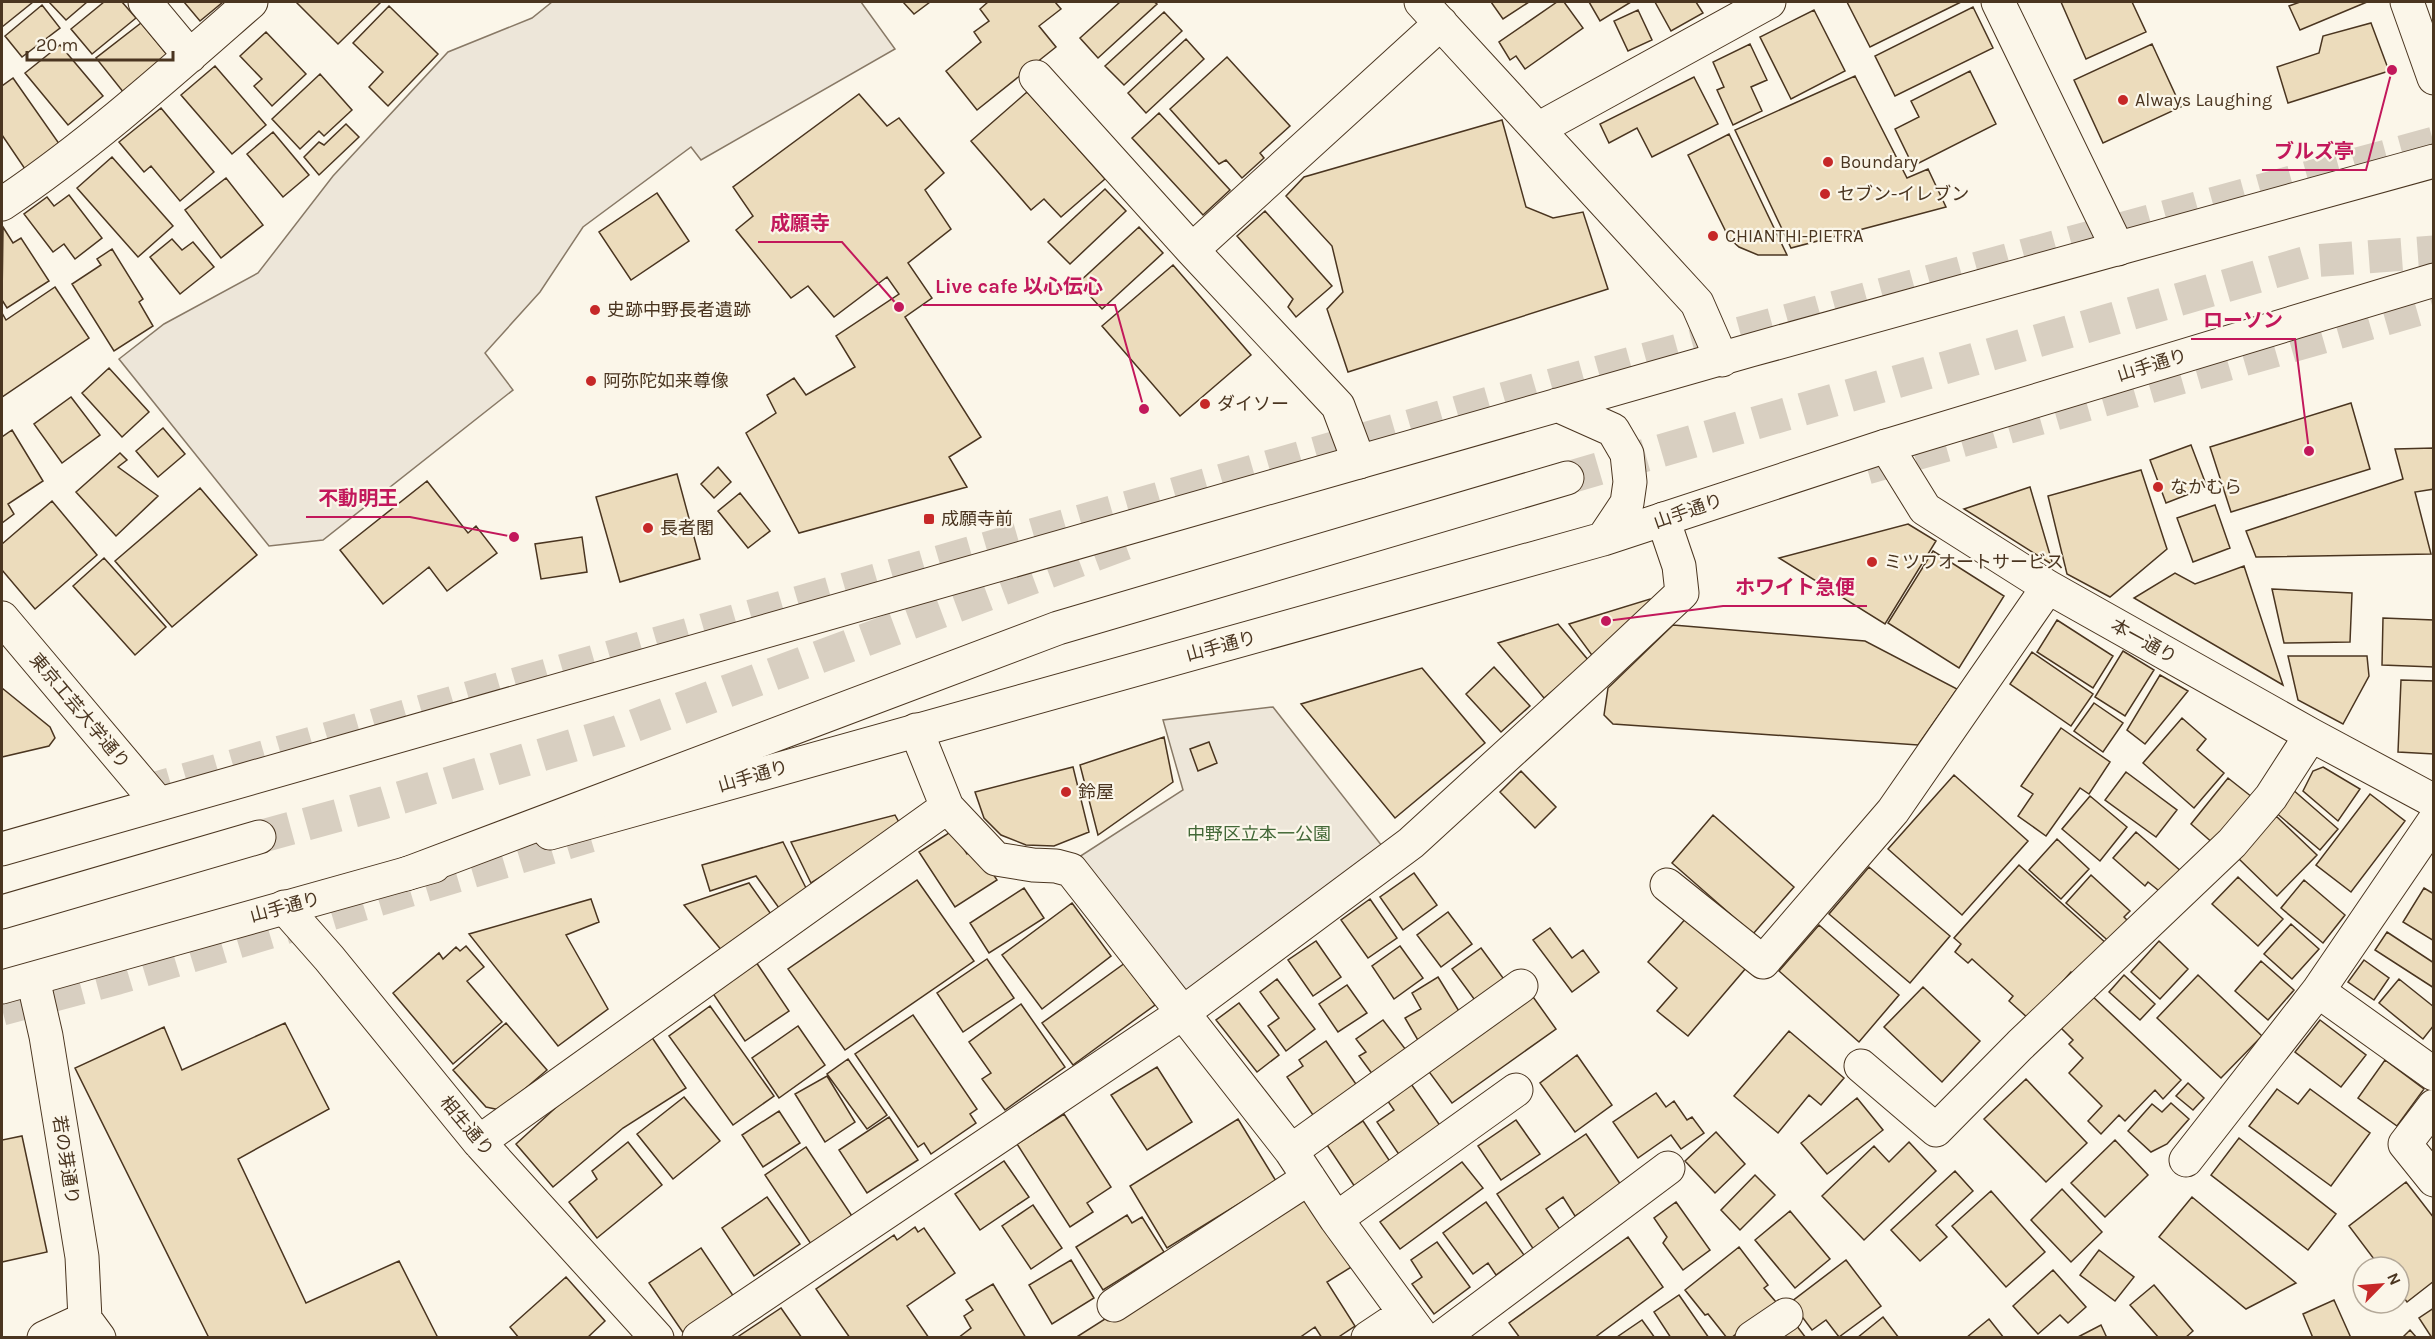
<svg xmlns="http://www.w3.org/2000/svg" width="2435" height="1339" viewBox="0 0 2435 1339" font-family="Karla,'Noto Sans JP',sans-serif">
<style>
.green{fill:#ede6d9;stroke:#887966;stroke-width:1.5}
.building{fill:#ecdcbc;stroke:#4a3520;stroke-width:1.5}
.lines{fill:none;stroke-linecap:round;stroke-linejoin:round}
.highway-tunnel{stroke:#d8cfc1;stroke-width:33;stroke-dasharray:33 16;stroke-linecap:butt}
.minor-casing{stroke:#4a3520;stroke-width:35}
.major-casing{stroke:#4a3520;stroke-width:35}
.highway-casing{stroke:#4a3520;stroke-width:35}
.minor{stroke:#fbf6e9;stroke-width:33}
.major{stroke:#fbf6e9;stroke-width:33}
.highway{stroke:#fbf6e9;stroke-width:33}
.poi-dot{fill:#c62828;stroke:#fbf6e9;stroke-width:2}
.labels{text-anchor:middle;dominant-baseline:central;stroke-width:4.5;stroke-linejoin:round;paint-order:stroke}
.poi-label{font-size:18px;fill:#4a3520;stroke:#fbf6e9;text-anchor:start}
.street-label{font-size:18px;fill:#4a3520;stroke:#fbf6e9}
.park-label{font-size:18px;fill:#436837;stroke:#fbf6e9}
.leader{fill:none;stroke:#c2185b;stroke-width:2}
.callout-dot{fill:#c2185b;stroke:#fbf6e9;stroke-width:2}
.callout-label{font-size:20px;text-anchor:middle;font-weight:bold;fill:#c2185b;stroke:#fbf6e9;stroke-width:4.5;stroke-linejoin:round;paint-order:stroke}
</style>
<rect width="100%" height="100%" fill="#fbf6e9"/>
<path class="green" d="M552,2H861L895,49L701,160L691,147L583,227L540,292L485,353L513,390L323,540L269,546L119,359L164,324L258,273L333,176L448,52L532,18Z
M1273,707L1386,851L1184,1002L1079,857L1183,790L1163,720Z"/>
<path class="building" d="M2,2H33L2,27Z
M49,2H87L66,20Z
M104,2H122L136,18L92,54L71,29Z
M184,2H223L200,21Z
M296,2H381L338,44Z
M903,2H930L914,14Z
M988,2H1055L1061,9L1039,26L1056,47L977,110L946,71L981,42L974,32L989,21L980,9Z
M1120,2H1154L1157,4L1098,58L1080,38Z
M1491,2H1529L1503,19Z
M1557,2H1564L1583,28L1525,69L1516,56L1510,60L1499,42Z
M1589,2H1631L1600,21Z
M1655,2H1696L1703,13L1671,31Z
M1847,2H1961L1870,47Z
M2061,2H2132L2146,32L2086,59Z
M2300,2H2367L2300,30L2289,6Z
M42,5L60,28L22,57L5,36Z
M389,6L438,54L388,106L369,87L383,72L353,43Z
M1973,7L1993,48L1895,96L1875,56Z
M1638,10L1652,40L1628,51L1614,21Z
M1814,10L1845,71L1791,99L1760,37Z
M1164,12L1182,31L1124,85L1105,66Z
M141,23L169,57L124,93L96,58Z
M2371,23L2389,71L2288,103L2277,67L2319,53L2323,36Z
M266,32L306,74L272,106L254,86L262,79L240,56Z
M1186,39L1204,59L1146,113L1128,93Z
M1750,44L1767,80L1751,87L1762,111L1733,125L1717,90L1724,87L1713,62Z
M2152,44L2181,107L2103,143L2074,80Z
M60,45L103,96L68,125L25,73Z
M1227,57L1290,126L1260,153L1264,158L1242,178L1226,160L1219,164L1170,109Z
M215,66L266,125L232,154L181,95Z
M1970,71L1996,124L1913,166L1895,129L1919,117L1911,101Z
M320,74L352,110L324,136L319,131L300,149L272,119Z
M1855,76L1907,178L1928,169L1946,207L1791,248L1735,130Z
M1694,77L1718,124L1652,157L1637,128L1609,143L1600,124Z
M13,78L60,145L25,169L2,135V86Z
M1027,92L1105,179L1061,217L1044,199L1031,210L971,141Z
M859,94L887,126L899,118L944,173L925,190L951,229L908,263L932,298L905,317L981,437L949,457L967,487L799,533L746,433L776,413L767,395L794,378L806,395L855,367L836,336L899,294L887,277L834,317L808,286L791,298L736,230L753,216L733,187Z
M161,108L214,172L180,201L151,166L144,172L119,142Z
M1159,113L1230,190L1203,215L1132,138Z
M1502,120L1526,207L1553,218L1583,212L1608,289L1348,372L1327,309L1343,292L1332,246L1286,196L1304,177Z
M346,124L359,137L319,175L304,157L319,142L324,145Z
M273,132L309,175L283,197L247,154Z
M1729,134L1787,255H1758L1739,247L1729,238L1688,155Z
M112,157L173,226L138,257L77,188Z
M226,178L263,225L221,258L185,210Z
M1105,189L1126,211L1070,264L1048,242Z
M657,193L689,241L631,280L599,232Z
M69,195L102,238L75,259L64,244L53,252L24,214L47,197L54,206Z
M1265,211L1332,286L1296,317L1288,307L1293,299L1237,236Z
M3,227L13,243L21,238L49,281L7,308L2,300Z
M1139,227L1163,253L1102,309L1078,283Z
M172,239L182,250L193,242L214,267L180,294L150,257Z
M112,249L143,299L139,302L153,326L114,351L72,284L101,265L97,259Z
M1173,265L1251,355L1180,416L1102,326Z
M55,287L89,338L2,397V313L6,320Z
M109,368L149,412L122,437L82,393Z
M71,397L100,435L62,463L34,424Z
M2351,403L2370,469L2231,512L2210,447Z
M163,428L185,454L158,477L136,451Z
M12,430L43,481L8,504L14,514L2,523V437Z
M2191,445L2207,487L2166,503L2150,460Z
M2434,448V489L2415,492L2431,554L2256,557L2246,531L2403,479L2395,449Z
M120,453L127,460L118,467L158,496L116,536L76,492Z
M718,467L731,482L714,498L701,484Z
M2141,470L2167,549L2110,597L2067,574L2048,496Z
M677,474L700,559L620,582L596,497Z
M427,481L468,533L476,526L497,553L447,591L429,567L383,604L340,550Z
M2030,487L2053,565L1964,509Z
M200,488L257,555L172,627L115,561Z
M740,493L770,531L748,548L718,511Z
M52,501L97,555L35,609L2,570V544Z
M2215,505L2230,548L2193,562L2177,518Z
M1908,524L1936,541L1885,624L1779,558Z
M582,537L587,572L541,579L535,544Z
M1933,551L2004,596L1959,668L1888,623Z
M104,558L166,627L135,655L73,586Z
M2244,566L2283,685L2134,598L2175,573L2195,584Z
M2272,589L2352,593L2350,642L2284,643Z
M1650,599L1658,607L1594,658L1569,624Z
M2383,618L2434,620V667L2382,665Z
M2057,620L2113,656L2093,688L2037,652Z
M1558,624L1589,661L1544,698L1498,643Z
M1673,625L1865,641L1957,689L1918,745L1613,724L1604,715L1608,688Z
M2123,651L2154,670L2125,716L2095,697Z
M2032,652L2093,694L2071,726L2010,684Z
M2288,656H2367L2369,676L2343,724L2298,700Z
M1494,667L1530,706L1501,732L1466,694Z
M1422,668L1485,743L1395,818L1301,704Z
M2160,675L2188,691L2145,744L2127,730Z
M2401,680L2434,681V754L2398,752Z
M2,688L50,727L55,738L49,746L2,757Z
M2094,703L2123,723L2103,752L2074,731Z
M2182,718L2206,739L2197,750L2224,773L2194,808L2143,763Z
M2061,728L2110,762L2089,794L2080,788L2046,836L2018,816L2033,794L2021,786Z
M1164,737L1173,782L1098,835L1080,765Z
M1209,742L1217,763L1198,771L1190,749Z
M1073,767L1089,832L1054,846L1026,845L1001,835L984,818L975,792Z
M2323,767L2360,789L2338,821L2303,791L2313,771Z
M1521,771L1556,807L1535,828L1500,792Z
M2126,772L2177,810L2156,837L2105,800Z
M1954,775L2028,841L1962,915L1888,849Z
M2228,778L2252,797L2214,844L2191,824Z
M2292,789L2338,829L2320,850L2274,811Z
M2370,794L2405,821L2351,892L2316,865Z
M2090,796L2127,827L2100,861L2062,829Z
M895,815L901,826L811,883L791,842Z
M1713,815L1794,887L1753,934L1672,863Z
M2276,816L2317,855L2277,896L2237,857Z
M952,831L967,854L972,850L982,857L997,880L955,907L919,852Z
M2136,832L2182,872L2163,894L2148,882L2145,886L2113,858Z
M2057,839L2089,869L2061,899L2029,870Z
M783,842L806,888L779,908L756,876L710,891L702,865Z
M2019,865L2107,944L2077,977L2071,972L2029,1019L2009,1001L2013,996L1972,959L1968,963L1955,952L1961,944L1954,938Z
M1869,867L1950,936L1910,983L1829,914Z
M1414,873L1437,905L1403,930L1380,897Z
M2091,875L2130,911L2124,917L2132,925L2114,946L2066,903Z
M2238,877L2283,919L2258,946L2212,904Z
M917,880L974,961L845,1050L788,969Z
M2304,880L2345,915L2323,943L2281,908Z
M749,883L773,917L723,952L684,905Z
M1024,888L1044,918L989,953L970,923Z
M2424,888L2434,894V941L2403,922Z
M591,899L599,922L566,935L608,1009L558,1046L469,934Z
M1370,899L1397,938L1368,958L1341,920Z
M1072,903L1111,956L1042,1009L1002,955Z
M1448,912L1472,944L1441,967L1417,935Z
M1687,917L1746,968L1688,1036L1657,1011L1677,988L1648,962Z
M2291,924L2319,949L2292,979L2264,954Z
M1819,925L1899,995L1859,1042L1779,971Z
M1550,928L1572,958L1583,950L1599,972L1572,992L1533,940Z
M2387,932L2434,963V988L2375,950Z
M1316,941L1341,977L1313,996L1288,960Z
M2159,941L2188,969L2160,999L2131,972Z
M466,946L484,967L467,981L502,1022L453,1064L393,993L439,953L443,959L456,947L460,951Z
M1400,946L1423,978L1394,999L1372,966Z
M1481,948L1506,982L1477,1003L1452,969Z
M987,959L1014,998L963,1032L937,993Z
M2364,960L2389,978L2374,1000L2348,982Z
M2261,961L2294,990L2268,1020L2235,991Z
M756,962L789,1011L745,1041L712,992Z
M1125,963L1155,1005L1073,1065L1042,1023Z
M2124,975L2155,1004L2140,1020L2109,992Z
M2198,975L2262,1036L2221,1078L2157,1018Z
M1438,977L1462,1016L1419,1042L1405,1018L1421,1009L1412,993Z
M1277,979L1315,1029L1286,1051L1268,1026L1279,1018L1260,992Z
M2399,979L2434,1007V1025L2423,1039L2379,1003Z
M1347,985L1367,1013L1338,1032L1319,1004Z
M1923,987L1980,1041L1942,1082L1884,1027Z
M2089,993L2181,1080L2163,1099L2155,1090L2125,1121L2119,1115L2101,1134L2088,1121L2102,1106L2069,1073L2083,1058L2069,1044L2073,1040L2058,1025Z
M1531,994L1556,1029L1452,1103L1427,1069Z
M1239,1003L1279,1055L1257,1072L1216,1020Z
M1021,1004L1065,1067L1005,1110L982,1079L991,1073L969,1042Z
M710,1006L774,1096L733,1125L669,1036Z
M913,1015L977,1109L970,1114L976,1123L931,1154L924,1143L918,1147L855,1054Z
M1383,1020L1406,1050L1373,1075L1359,1056L1366,1052L1356,1039Z
M2320,1020L2366,1055L2341,1087L2295,1052Z
M285,1023L329,1109L238,1159L306,1303L399,1261L438,1338H209L75,1068L164,1027L182,1070Z
M506,1023L547,1070L500,1110L486,1107L453,1070Z
M798,1026L825,1065L779,1098L752,1058Z
M1789,1031L1844,1078L1821,1105L1809,1095L1778,1133L1734,1096Z
M651,1036L686,1088L623,1128L553,1187L516,1144L575,1090Z
M1326,1041L1358,1087L1315,1118L1287,1077L1303,1066L1299,1060Z
M1577,1055L1612,1105L1575,1132L1540,1083Z
M848,1059L887,1115L867,1129L827,1074Z
M2385,1060L2424,1089L2397,1126L2358,1098Z
M1157,1067L1192,1122L1147,1150L1111,1095Z
M827,1076L855,1122L825,1142L795,1094Z
M2026,1079L2087,1143L2046,1182L1984,1119Z
M1409,1081L1441,1127L1400,1156L1377,1122L1394,1110L1385,1097Z
M2188,1083L2204,1098L2193,1110L2176,1096Z
M2277,1089L2298,1104L2310,1089L2370,1133L2331,1186L2249,1126Z
M1656,1093L1666,1107L1674,1101L1687,1120L1692,1117L1704,1133L1681,1149L1671,1135L1638,1158L1613,1122Z
M684,1097L720,1141L673,1179L637,1134Z
M1857,1098L1883,1130L1827,1174L1801,1143Z
M2171,1103L2189,1119L2167,1144L2151,1152L2128,1131L2152,1104L2162,1112Z
M779,1111L800,1143L763,1167L742,1135Z
M1064,1114L1111,1187L1087,1203L1093,1212L1070,1227L1017,1144Z
M889,1117L918,1160L867,1193L839,1150Z
M1238,1119L1276,1181L1167,1248L1130,1186Z
M1516,1120L1540,1154L1501,1180L1478,1146Z
M1363,1121L1391,1163L1355,1187L1327,1145Z
M1716,1132L1745,1164L1715,1193L1685,1161Z
M1586,1134L1621,1185L1575,1216L1563,1197L1546,1209L1561,1231L1534,1250L1497,1194Z
M22,1136L47,1252L2,1262V1140Z
M2239,1138L2336,1214L2308,1250L2211,1175Z
M2115,1140L2148,1175L2105,1217L2071,1183Z
M628,1142L662,1185L597,1238L569,1202L597,1179L592,1171Z
M1909,1142L1936,1171L1864,1240L1822,1196L1874,1146L1889,1162Z
M806,1147L852,1216L811,1244L765,1175Z
M1004,1161L1029,1197L980,1230L955,1194Z
M1462,1162L1483,1188L1400,1249L1380,1222Z
M1955,1171L1973,1191L1936,1225L1947,1237L1920,1261L1891,1230Z
M1755,1175L1775,1195L1740,1230L1721,1210Z
M2406,1182L2434,1218V1281L2407,1302L2399,1291V1267H2380L2349,1226Z
M2062,1189L2102,1232L2071,1262L2031,1220Z
M1991,1191L2045,1252L2006,1287L1952,1226Z
M1305,1192L1353,1266L1327,1282L1355,1326L1337,1338H1322L1315,1327L1299,1338H1075Z
M767,1197L800,1244L754,1276L722,1228Z
M2192,1197L2296,1283L2246,1309L2159,1237Z
M1486,1202L1524,1255L1496,1275L1488,1263L1473,1274L1443,1233Z
M1676,1202L1710,1250L1683,1270L1663,1243L1667,1237L1654,1218Z
M1033,1205L1062,1248L1031,1269L1002,1226Z
M1790,1211L1830,1259L1795,1288L1755,1240Z
M1127,1215L1132,1223L1142,1217L1164,1252L1103,1290L1076,1247Z
M915,1227L918,1232L924,1228L955,1273L907,1306L929,1338H850L816,1289L894,1235L897,1240Z
M1628,1237L1663,1287L1594,1338H1520L1509,1323Z
M1437,1242L1470,1287L1434,1314L1412,1284L1422,1277L1411,1260Z
M1739,1247L1768,1285L1764,1288L1776,1302L1731,1338H1727L1708,1314L1705,1315L1685,1290Z
M701,1248L736,1300L684,1334L649,1283Z
M2099,1250L2134,1277L2115,1301L2080,1275Z
M1071,1260L1094,1298L1052,1324L1029,1285Z
M1846,1260L1881,1306L1839,1337L1826,1320L1812,1330L1791,1302Z
M2053,1270L2086,1307L2068,1323L2060,1315L2038,1334L2013,1306Z
M566,1277L605,1321L587,1338H519L510,1327Z
M993,1284L1026,1338H958L971,1328L964,1316L973,1310L966,1300Z
M2154,1285L2193,1331L2185,1338H2159L2130,1305Z
M1679,1295L1709,1338H1671L1654,1312Z
M2334,1300L2351,1338H2313L2303,1314Z
M781,1308L802,1338H736Z
M2434,1308V1338H2432L2419,1318Z
M1883,1317L1899,1338H1857Z
M1989,1319L2004,1338H1966Z
M1642,1320L1655,1338L1617,1337Z
M1796,1325L1806,1338H1779Z
M2101,1325L2107,1338H2076Z
M2410,1330L2417,1338H2402Z"/>
<g class="lines">
<path class="highway-tunnel" d="M1867,468L2434,305
M1567,478L2311,261L2434,252
M139,793L1548,386L2434,143
M259,837L383,803L617,732L1137,539
M2,1009L118,978L590,836"/>
<defs>
<path id="minor" d="M145,2L190,56
M1421,2L1697,303L1722,360
M1998,2L2118,249
M2407,2L2434,78
M1036,77L1192,250
M1538,129L1769,2
M2,204C90,145 171,72 251,2
M1886,446L1925,509L2048,587L2311,735L2434,801
M1359,462L1338,406L1192,250L1441,23
M2,618L158,803
M916,730L947,807L996,859L1033,865L1056,866L1071,870L1291,1151L1336,1219L1423,1338
M2434,821L2318,991L2434,1074
M1667,885L1763,962L1893,811L2048,587
M284,907L329,958L479,1142L657,1338
M33,979L46,1036L82,1257L85,1319L99,1338
M1861,1066L1936,1130L2020,1045L2232,843L2271,797L2311,735
M2434,1106L2405,1144L2434,1180
M479,1142L947,807
M1291,1151L1521,986
M2186,1160L2318,991
M1336,1219L1516,1090
M1114,1305L1309,1178
M44,1338L85,1319
M699,1338L1184,1012L1411,843L1598,672L1682,593L1679,566L1663,519
M1368,1338L1404,1314
M1441,1338L1668,1168
M1752,1338L1786,1315"/>
<path id="major" d="M1557,405L1613,430L1627,454L1630,482L1627,503L1603,539
M550,833L1603,539L1886,446L2434,280
M2,849L1751,350L2434,161
M2,987L434,866"/>
<path id="highway" d="M406,874L1058,628L1567,478
M2,912L259,837"/>
</defs>
<use href="#minor" class="minor-casing"/>
<use href="#major" class="major-casing"/>
<use href="#highway" class="highway-casing"/>
<use href="#minor" class="minor"/>
<use href="#major" class="major"/>
<use href="#highway" class="highway"/>
</g>
<g class="poi-dot">
<circle cx="2123" cy="100" r="6"/>
<circle cx="1828" cy="162" r="6"/>
<circle cx="1825" cy="194" r="6"/>
<circle cx="1713" cy="236" r="6"/>
<circle cx="595" cy="310" r="6"/>
<circle cx="591" cy="381" r="6"/>
<circle cx="1205" cy="404" r="6"/>
<circle cx="2158" cy="487" r="6"/>
<rect x="923" y="513" width="12" height="12" rx="3"/>
<circle cx="648" cy="528" r="6"/>
<circle cx="1872" cy="562" r="6"/>
<circle cx="1066" cy="792" r="6"/>
</g>
<g class="labels">
<g class="poi-label">
<text x="2135" y="100">Always Laughing</text>
<text x="1840" y="162">Boundary</text>
<text x="1837" y="194">セブン-イレブン</text>
<text x="1725" y="236">CHIANTHI-PIETRA</text>
<text x="607" y="310">史跡中野長者遺跡</text>
<text x="603" y="381">阿弥陀如来尊像</text>
<text x="1217" y="404">ダイソー</text>
<text x="2170" y="487">なかむら</text>
<text x="941" y="519">成願寺前</text>
<text x="660" y="528">長者閣</text>
<text x="1884" y="562">ミツワオートサービス</text>
<text x="1078" y="792">鈴屋</text>
</g>
<g class="street-label">
<text transform="translate(2152 365) rotate(-17)">山手通り</text>
<text transform="translate(1688 511) rotate(-19)">山手通り</text>
<text transform="translate(2144 641) rotate(29)">本一通り</text>
<text transform="translate(1221 646) rotate(-15)">山手通り</text>
<text transform="translate(80 711) rotate(50)">東京工芸大学通り</text>
<text transform="translate(753 776) rotate(-16)">山手通り</text>
<text transform="translate(285 907) rotate(-15)">山手通り</text>
<text transform="translate(467 1126) rotate(50)">相生通り</text>
<text transform="translate(66 1160) rotate(81)">若の芽通り</text>
</g>
<g class="park-label">
<text x="1259" y="834">中野区立本一公園</text>
</g>
</g>
<path class="leader" d="M2392 70L2366 170H2262M899 307L842 242H758M1144 409L1115 305H923M2309 451L2295 339H2191M514 537L410 517H306M1606 621L1723 606H1867"/>
<g class="callout-dot">
<circle cx="2392" cy="70" r="6"/>
<circle cx="899" cy="307" r="6"/>
<circle cx="1144" cy="409" r="6"/>
<circle cx="2309" cy="451" r="6"/>
<circle cx="514" cy="537" r="6"/>
<circle cx="1606" cy="621" r="6"/>
</g>
<g class="callout-label">
<text x="2314" y="158">ブルズ亭</text>
<text x="800" y="230">成願寺</text>
<text x="1019" y="293">Live cafe 以心伝心</text>
<text x="2243" y="327">ローソン</text>
<text x="358" y="505">不動明王</text>
<text x="1795" y="594">ホワイト急便</text>
</g>
<rect width="2435" height="1339" fill="none" stroke="#4a3520" stroke-width="6"/>
<g transform="translate(2381 1285) rotate(65)"><circle r="28" fill="#fbf6e9" stroke="#b4a999" stroke-width="1.5"/>
<path d="M0-4.5L10 22L0 15L-10 22Z" fill="#c62828"/>
<text y="-9" font-size="16" font-weight="bold" text-anchor="middle" fill="#4a3520">N</text>
</g>
<path d="M27 51v9h146v-9" fill="none" stroke="#4a3520" stroke-width="3"/>
<text x="36" y="51" font-size="18" fill="#4a3520" stroke="#fbf6e9" stroke-width="4.5" paint-order="stroke">20 m</text>
</svg>
